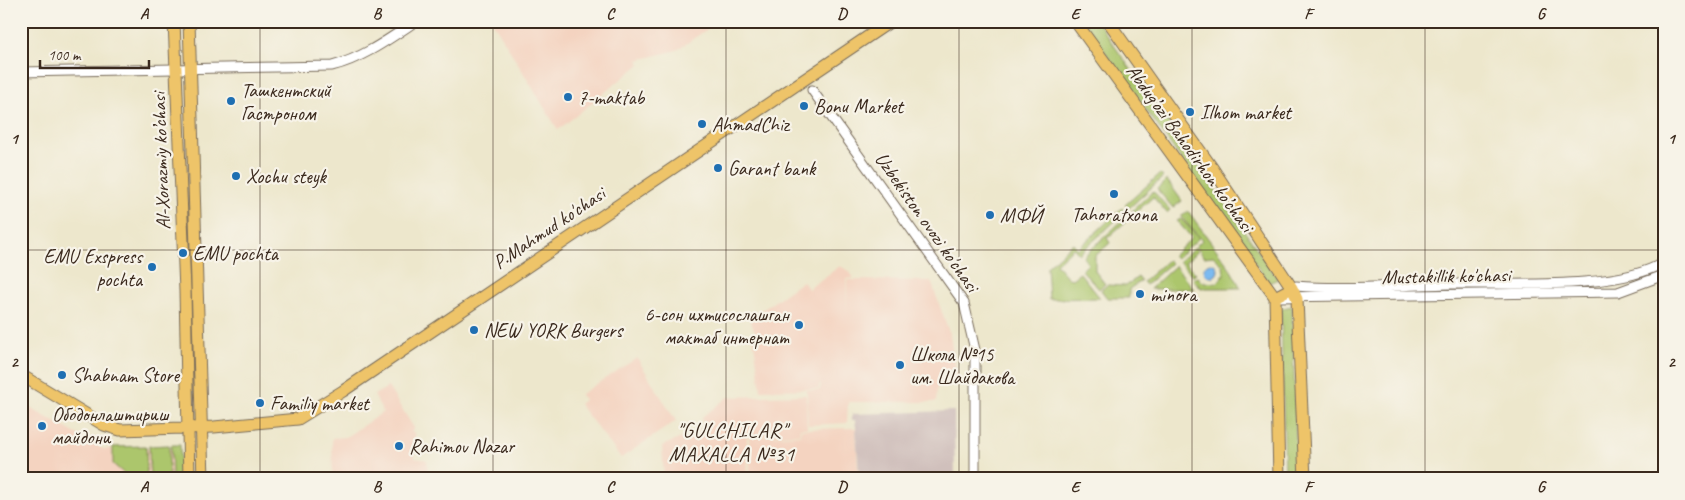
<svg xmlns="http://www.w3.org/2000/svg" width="1685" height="500" viewBox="0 0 1685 500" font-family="Caveat,sans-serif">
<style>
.built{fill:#f4d3c0}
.industrial{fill:#d0c0bc}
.green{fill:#acc66c;stroke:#747845}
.water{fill:#7cbaf0;stroke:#5c7287}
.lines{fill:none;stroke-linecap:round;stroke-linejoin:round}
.minor-casing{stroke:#796c5b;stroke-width:11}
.major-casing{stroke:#796c5b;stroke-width:13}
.minor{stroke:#fff;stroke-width:9}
.major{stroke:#eec469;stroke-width:11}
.grid{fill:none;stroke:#3b2a1e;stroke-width:1;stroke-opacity:0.55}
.poi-dot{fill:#1f6fb2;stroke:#f7f3e8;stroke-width:2}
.labels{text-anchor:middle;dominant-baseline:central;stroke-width:4.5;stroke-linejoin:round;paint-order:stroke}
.poi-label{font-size:20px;fill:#3b2a1e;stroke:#f7f3e8;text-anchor:start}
.street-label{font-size:20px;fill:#3b2a1e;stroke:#f7f3e8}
.neighbourhood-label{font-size:21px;letter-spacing:1px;fill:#3b2a1e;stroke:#f7f3e8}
.neatline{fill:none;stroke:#3b2a1e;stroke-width:2}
.grid-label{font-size:16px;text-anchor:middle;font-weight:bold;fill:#3b2a1e}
</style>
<rect width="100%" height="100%" fill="#f7f3e8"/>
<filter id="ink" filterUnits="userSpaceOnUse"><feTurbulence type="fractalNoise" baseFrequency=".02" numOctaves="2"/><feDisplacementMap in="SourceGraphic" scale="10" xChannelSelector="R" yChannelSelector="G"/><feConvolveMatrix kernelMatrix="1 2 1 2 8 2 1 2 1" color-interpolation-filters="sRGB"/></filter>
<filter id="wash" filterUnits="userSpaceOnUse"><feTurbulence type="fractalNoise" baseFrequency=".0096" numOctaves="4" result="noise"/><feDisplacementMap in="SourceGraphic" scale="20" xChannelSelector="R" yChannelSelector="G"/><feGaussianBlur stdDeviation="1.12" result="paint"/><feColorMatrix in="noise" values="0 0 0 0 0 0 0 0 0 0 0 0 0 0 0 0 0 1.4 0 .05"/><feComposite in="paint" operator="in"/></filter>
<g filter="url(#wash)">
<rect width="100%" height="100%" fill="#ede7cc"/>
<path class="built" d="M492,21H719L677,50L638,60L640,64L558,130Z
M840,266L849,271L854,278L846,279V318L847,280L931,281L950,335L958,385L937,387L936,402H848L847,423L808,425L807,390H820L821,384H819V389L761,390L753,336L756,335L750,319L803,281L808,289Z
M637,358L676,421L621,458L579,404L584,400L581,394Z
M388,387L414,428L411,432L414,433L415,458L427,460L428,479H333L332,438L346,437L383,412L374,395Z
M806,395L807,428H800L799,434L747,436L748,479H664L662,446L703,429L702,417L728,397Z
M21,403L103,449H175L176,479H21Z
M856,428L858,479H750L749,437L800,435L801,429Z"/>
<path class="industrial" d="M954,411L955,479H859L856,427L855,420H852V414Z"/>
<path class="green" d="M1083,21H1097L1278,279L1269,283Z
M1160,174L1163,177L1129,208L1125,205Z
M1167,180L1182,201L1173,208L1157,189Z
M1153,191L1170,210L1167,213L1153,197L1134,214L1132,211Z
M1122,208L1125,212L1079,254L1073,248L1056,264L1068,278L1072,279L1080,273L1100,298L1049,299L1047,267L1073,243L1078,249Z
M1188,211L1229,267L1241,288H1201L1193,279L1197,277L1203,282L1217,283L1224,275L1223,265L1213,256L1204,257L1196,246L1202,240L1181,217Z
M1128,215L1130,218L1107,238L1110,243L1095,256V271L1105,284L1099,289L1082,270L1088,264L1083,257Z
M1181,219L1199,238L1176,259L1173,256L1192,238L1177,221Z
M1195,248L1198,251L1185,262L1196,274L1193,276L1179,261Z
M1168,260L1171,263L1146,285L1143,282Z
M1175,266L1194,289H1150Z
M1138,277L1141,281L1129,289V298H1107L1101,290L1107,285L1126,286Z
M1292,306L1297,479H1285L1281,311L1283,308Z
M169,445V479H150L149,446Z
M171,445H180L181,479H172Z
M146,446L147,479H130L113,464V447Z"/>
<path class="water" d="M1204 270a7 7 0 1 1 14 0a7 7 0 1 1-14 0Z"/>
</g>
<g filter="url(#ink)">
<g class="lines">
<defs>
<path id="minor" d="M21,72L332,66C363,58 389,39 416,21
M812,90L964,303L975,350V479
M1292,288L1296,286C1347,290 1400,285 1451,284C1506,283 1619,291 1664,262
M1277,297L1618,292L1664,275"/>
<path id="major" d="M174,21L185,291L189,479
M189,21L203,479
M1075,21L1275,297L1279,479
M1108,21L1213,169L1292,288
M1275,297L1292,288L1297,299L1305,479
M21,375L104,425L120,430L214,427L298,419L343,391L891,21"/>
</defs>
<use href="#minor" class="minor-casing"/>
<use href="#major" class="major-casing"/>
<use href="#minor" class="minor"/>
<use href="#major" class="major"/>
</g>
</g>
<path class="grid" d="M260,21V479M493,21V479M726,21V479M959,21V479M1192,21V479M1425,21V479M21,250H1664"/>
<g class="poi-dot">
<circle cx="568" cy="97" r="5"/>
<circle cx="231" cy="101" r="5"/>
<circle cx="804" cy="106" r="5"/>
<circle cx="1190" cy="112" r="5"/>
<circle cx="702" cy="124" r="5"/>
<circle cx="718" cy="168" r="5"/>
<circle cx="236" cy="176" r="5"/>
<circle cx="1114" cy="194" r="5"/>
<circle cx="990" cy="215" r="5"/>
<circle cx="183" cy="253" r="5"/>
<circle cx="152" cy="267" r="5"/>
<circle cx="1140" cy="294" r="5"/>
<circle cx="799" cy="325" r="5"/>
<circle cx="474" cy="330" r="5"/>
<circle cx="900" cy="365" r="5"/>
<circle cx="62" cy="375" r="5"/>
<circle cx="260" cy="403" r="5"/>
<circle cx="42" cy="426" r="5"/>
<circle cx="399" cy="446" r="5"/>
</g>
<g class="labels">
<g class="poi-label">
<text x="241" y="90">Ташкентский<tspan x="241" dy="23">Гастроном</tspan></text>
<text x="578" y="97">7-maktab</text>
<text x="814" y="106">Bonu Market</text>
<text x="1200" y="112">Ilhom market</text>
<text x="712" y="124">AhmadChiz</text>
<text x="728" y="168">Garant bank</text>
<text x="246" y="176">Xochu steyk</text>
<text x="1114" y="214" text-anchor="middle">Tahoratxona</text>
<text x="1000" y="215">МФЙ</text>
<text x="193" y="253">EMU pochta</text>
<text x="142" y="256" text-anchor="end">EMU Exspress<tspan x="142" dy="23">pochta</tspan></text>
<text x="1150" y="294">minora</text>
<text x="789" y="314" text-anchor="end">6-сон ихтисослашган<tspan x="789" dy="23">мактаб интернат</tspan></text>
<text x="484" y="330">NEW YORK Burgers</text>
<text x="910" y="354">Школа №15<tspan x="910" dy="23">им. Шайдакова</tspan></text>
<text x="72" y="375">Shabnam Store</text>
<text x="270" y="403">Familiy market</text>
<text x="52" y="414">Ободонлаштириш<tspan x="52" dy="23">майдони</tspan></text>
<text x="409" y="446">Rahimov Nazar</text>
</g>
<g class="street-label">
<text transform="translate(1190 148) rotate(54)">Abdug’ozi Bahodirhon ko’chasi</text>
<text transform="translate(161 161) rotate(-92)">Al-Xorazmiy ko’chasi</text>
<text transform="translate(927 222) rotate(55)">Uzbekiston ovozi ko'chasi</text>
<text transform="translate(549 228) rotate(-34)">P.Mahmud ko'chasi</text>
<text transform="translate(1446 276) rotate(-1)">Mustakillik ko'chasi</text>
</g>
<g class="neighbourhood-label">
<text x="732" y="430">"GULCHILAR"<tspan x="732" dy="24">MAXALLA №31</tspan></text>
</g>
</g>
<rect width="1685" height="500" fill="none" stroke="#f7f3e8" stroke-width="55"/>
<path d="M40 60v8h109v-8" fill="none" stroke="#3b2a1e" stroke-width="2.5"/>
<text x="48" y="60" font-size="15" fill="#3b2a1e" stroke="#f7f3e8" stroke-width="4" paint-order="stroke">100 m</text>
<rect x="28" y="28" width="1630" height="444" class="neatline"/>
<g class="grid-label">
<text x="144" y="19">A</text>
<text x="377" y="19">B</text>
<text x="610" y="19">C</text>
<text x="842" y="19">D</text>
<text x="1075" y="19">E</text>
<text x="1308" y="19">F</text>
<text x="1541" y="19">G</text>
<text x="14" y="144">1</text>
<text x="1671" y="144">1</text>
<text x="14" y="367">2</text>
<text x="1671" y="367">2</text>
<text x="144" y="492">A</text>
<text x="377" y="492">B</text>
<text x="610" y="492">C</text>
<text x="842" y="492">D</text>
<text x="1075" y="492">E</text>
<text x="1308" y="492">F</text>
<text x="1541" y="492">G</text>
</g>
</svg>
